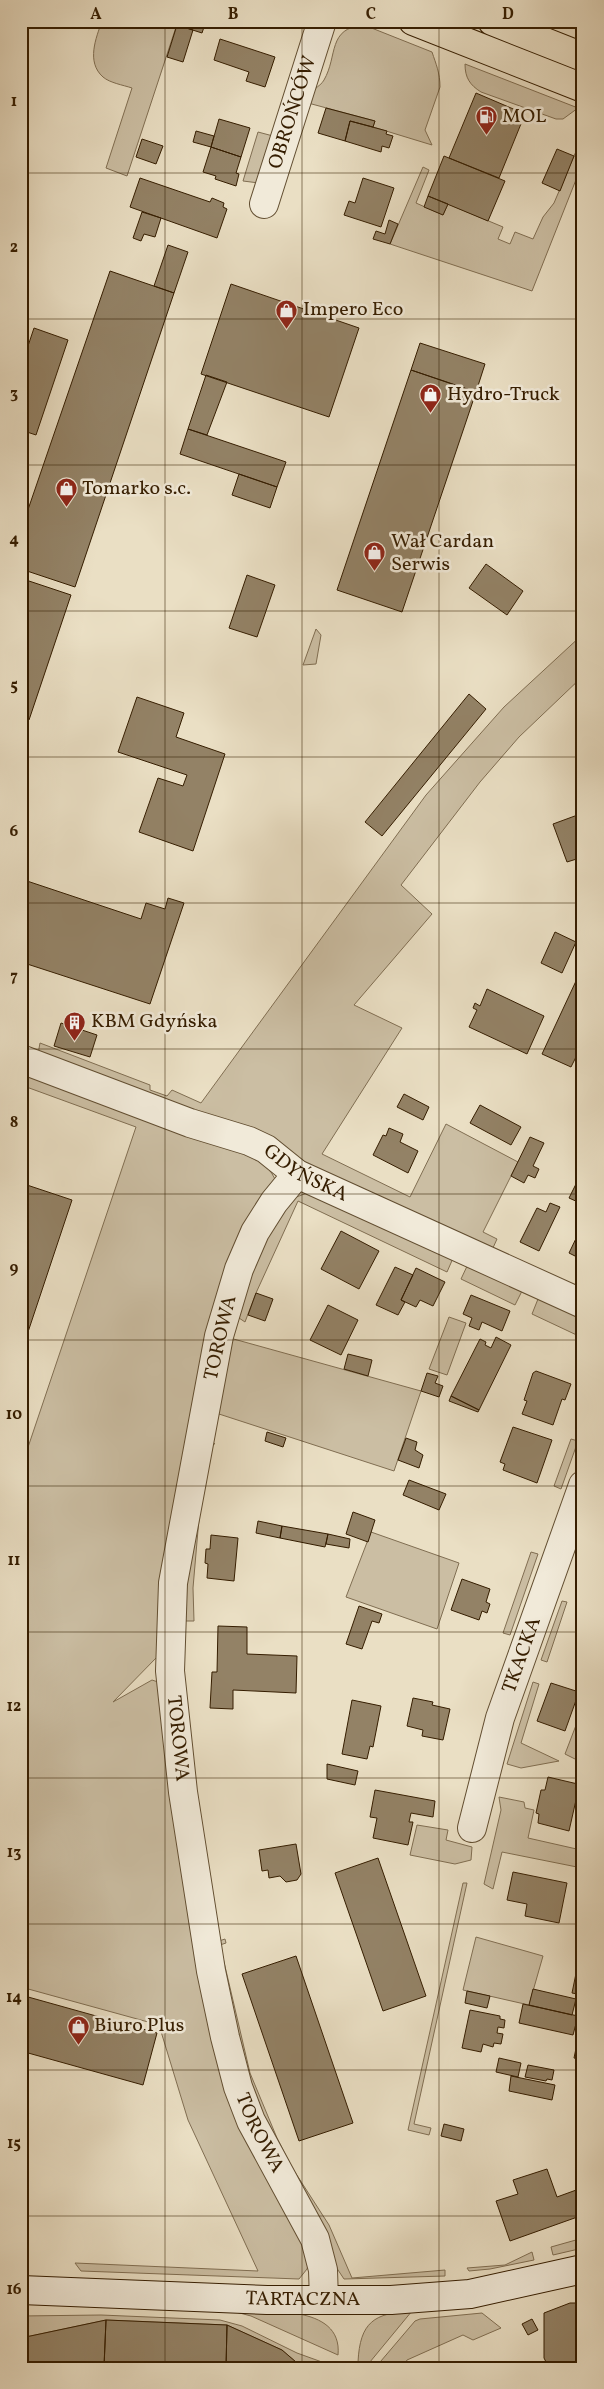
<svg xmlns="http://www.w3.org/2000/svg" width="604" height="2389" viewBox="0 0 604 2389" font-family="Vollkorn,serif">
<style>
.green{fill:#cbbea3;stroke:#806e52}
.building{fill:#938266;stroke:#351d00}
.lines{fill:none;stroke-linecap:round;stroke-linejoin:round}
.street-casing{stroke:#624e31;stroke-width:30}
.secondary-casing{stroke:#351d00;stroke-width:30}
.primary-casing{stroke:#351d00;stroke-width:30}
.street{stroke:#f1ead9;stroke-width:28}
.secondary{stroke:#f1ead9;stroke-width:28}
.primary{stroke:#eadfc4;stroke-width:28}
.grid{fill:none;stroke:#351d00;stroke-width:1;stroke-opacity:0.55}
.labels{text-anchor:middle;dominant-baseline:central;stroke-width:5;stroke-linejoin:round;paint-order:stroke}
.street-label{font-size:20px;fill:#351d00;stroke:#f1ead9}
.poi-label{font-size:20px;fill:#351d00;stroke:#f1ead9;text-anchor:start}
.neatline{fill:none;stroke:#351d00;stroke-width:2}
.grid-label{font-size:16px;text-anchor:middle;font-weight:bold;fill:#351d00}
</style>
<rect width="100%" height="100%" fill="#eadfc4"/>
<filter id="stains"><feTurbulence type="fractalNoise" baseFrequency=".004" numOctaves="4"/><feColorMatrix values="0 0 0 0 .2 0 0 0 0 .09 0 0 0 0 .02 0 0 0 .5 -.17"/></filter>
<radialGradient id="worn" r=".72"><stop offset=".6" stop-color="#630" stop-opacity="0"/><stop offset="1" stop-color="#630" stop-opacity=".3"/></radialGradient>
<path class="green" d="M102,21H178L127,176L106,168L132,88C123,85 110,83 103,77C86,62 96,38 102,21Z
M364,25L432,52C436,64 440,73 440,87L425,130L432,145L373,127L375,121L308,103C310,98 312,93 315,89C318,86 322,84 324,80C338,56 327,28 364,25Z
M465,64L578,108L563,119H556L481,92C470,85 465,78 465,64Z
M258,132L273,136L259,183L243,181Z
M583,135V162L532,291L390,244L423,167L429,170L416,203L443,215L448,204L503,227L498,239L510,244L515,232L533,239L543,217L554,203Z
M316,629L321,635L316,664L303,665Z
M583,634V676L519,737L480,782L401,885L432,914L354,1005L402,1028L322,1154L410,1197L446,1124L518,1162L483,1232L497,1239L492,1250L309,1165L295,1156L38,1054L40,1043L150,1085V1090L167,1096L172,1090L201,1103L426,795L504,707Z
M21,1073L241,1150C257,1160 272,1166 277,1185L240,1239L157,1657L113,1702L152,1680L161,1683L186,1873L291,2214L309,2262L307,2269L299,2279L81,2271L75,2263L258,2271L188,2120L159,2025L21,1987V1468L136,1127L21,1085Z
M307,1193L454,1256L447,1272L298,1201L256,1293L245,1322L236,1316L252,1258L291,1199Z
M469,1262L524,1287L515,1305L461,1279Z
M540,1294L583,1315V1338L532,1314Z
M449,1317L466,1323L447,1375L429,1369Z
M230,1338L421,1391L394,1471L219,1414L212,1441L215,1444L207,1443Z
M571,1439L578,1441L561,1489L554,1486Z
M200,1507L193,1588L194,1621H180Z
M371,1532L459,1563L437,1629L346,1597Z
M531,1552L538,1554L510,1635L503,1633Z
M562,1601L567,1602L547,1662L541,1660Z
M533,1682L539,1684L521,1743L559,1761L521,1768L507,1764Z
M583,1707V1763L565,1754Z
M499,1797L524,1802L525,1808L534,1810L528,1838L581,1850L577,1867L502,1852L493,1889L484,1884L501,1810Z
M417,1825L448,1830L446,1840L472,1847L471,1860L455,1864L410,1855Z
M463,1883H467L414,2124L431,2128L429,2135L408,2130Z
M476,1937L543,1956L529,2005L463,1990Z
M225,1939L226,1943L220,1945L250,2073L277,2138L291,2166L329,2225L352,2278L445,2270V2276L344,2279L338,2270L268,2133L240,2054L219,1941Z
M583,2238V2248L553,2255L551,2247Z
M532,2252L534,2260L490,2269L469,2271L467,2268L505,2265Z
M232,2311C263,2312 343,2303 338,2355L251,2316Z
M412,2311L365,2368L358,2362C360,2322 374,2313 412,2311Z
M482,2313L501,2328L473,2340L463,2335L407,2360L402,2368H375L415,2321L420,2319Z
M101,2315L220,2320L242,2326L297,2353L333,2366L303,2368L282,2350L227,2325L106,2320L21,2338V2316Z"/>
<path class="building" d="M178,21H206L202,33L177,25Z
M177,25L193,30L183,62L167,57Z
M220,39L275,57L265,87L246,81L249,72L214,60Z
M476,93L525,114L499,178L449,158Z
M326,108L375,121L373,127L350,121L345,141L318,133Z
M219,119L250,128L241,157L211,147Z
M350,121L387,131L386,134L393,136L389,148L382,146L381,152L345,141Z
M196,131L214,136L211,147L193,142Z
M142,139L163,146L156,164L136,157Z
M211,147L241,157L236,173L239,174L236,186L215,179L216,176L203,172Z
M557,149L574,156L560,191L542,183Z
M444,156L505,181L488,221L428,196Z
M140,178L210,202L212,198L224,203L223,207L227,209L217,238L130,207Z
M363,178L394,188L381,227L344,215L349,201L355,203Z
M428,196L448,204L443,215L424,207Z
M142,212L161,218L155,237L144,234L141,241L133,238Z
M389,220L398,224L390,244L373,239L376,231L385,234Z
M168,245L188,252L174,293L154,286Z
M110,271L174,293L75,587L21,569V530Z
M231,284L359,328L329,417L201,374Z
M34,328L68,340L36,435L21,430V367Z
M420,343L485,364L476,392L411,370Z
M411,370L476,392L402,612L337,590Z
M206,375L227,382L207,435L188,429Z
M188,429L286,462L277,487L180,454Z
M239,474L277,487L270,508L232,495Z
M486,564L523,591L507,615L469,588Z
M247,575L275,585L257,637L229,628Z
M26,580L71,595L29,720L21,718V593Z
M469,694L486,709L382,836L365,822Z
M137,697L184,713L176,737L225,754L193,851L139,832L158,778L183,786L187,775L118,752Z
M583,813V857L567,862L553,824Z
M21,879L141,919L146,903L165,909L168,898L184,903L150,1004L21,962Z
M555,932L576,942L562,973L541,963Z
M583,966V1043L571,1067L542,1054Z
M487,989L544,1016L527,1054L469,1027L477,1010L473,1008L475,1003L480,1006Z
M61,1023L97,1035L90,1057L54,1046Z
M404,1094L429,1107L423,1120L397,1107Z
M480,1105L521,1127L511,1145L470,1123Z
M389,1128L403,1134L400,1142L418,1151L408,1173L373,1155L383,1135L386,1136Z
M530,1137L544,1143L533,1166L539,1169L535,1178L528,1175L524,1183L511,1176Z
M583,1170V1191L578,1202L569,1198Z
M21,1183L72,1200L21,1353Z
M550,1203L560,1207L539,1251L520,1242L537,1208L546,1212Z
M583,1224V1260L569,1253Z
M341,1231L379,1251L359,1289L321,1269Z
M395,1267L413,1275L401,1300L405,1302L398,1315L376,1305Z
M416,1268L445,1282L433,1306L420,1300L416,1307L401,1300Z
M256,1293L273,1299L265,1321L248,1315Z
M471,1295L510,1311L502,1331L482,1322L479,1330L469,1326L472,1318L463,1314Z
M328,1305L358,1320L341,1355L310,1340Z
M496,1337L511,1345L479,1410L451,1396L480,1339L486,1342L485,1345L491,1348Z
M348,1354L372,1360L368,1376L344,1369Z
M536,1371L571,1384L565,1400L562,1399L553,1425L522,1414L527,1401L524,1400L533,1373Z
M427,1373L438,1376L435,1383L443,1386L439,1397L421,1391Z
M451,1396L479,1410L478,1412L449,1401Z
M513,1427L552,1440L537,1483L503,1470L505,1464L500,1462Z
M267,1432L286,1438L283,1447L265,1441Z
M406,1438L417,1442L415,1450L423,1455L419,1468L398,1460Z
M409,1480L446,1494L439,1510L403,1495Z
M353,1512L375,1520L368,1542L346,1534Z
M258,1521L282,1526L280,1538L256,1533Z
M282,1526L328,1534L325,1547L280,1538Z
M328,1534L350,1539L349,1548L326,1544Z
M211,1535L238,1538L234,1581L207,1578L208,1564L205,1563L206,1549H210Z
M462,1579L490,1589L486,1602L490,1604L487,1613L482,1611L479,1620L451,1610Z
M359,1606L382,1614L379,1623L372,1621L362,1649L346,1644Z
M218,1626L247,1627V1654L297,1656L296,1693L233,1690V1709L210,1708L212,1672H217Z
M551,1683L579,1692L565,1731L537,1721Z
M413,1698L433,1702L432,1705L450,1709L443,1740L422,1736L423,1730L407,1726Z
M352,1700L381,1706L373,1747L370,1746L367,1759L342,1754Z
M327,1764L358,1771L355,1785L327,1779Z
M548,1777L582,1785L579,1801L576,1800L569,1831L538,1823L539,1814L536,1813L541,1790H545Z
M375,1790L435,1801L433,1817L411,1813L409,1822H413L408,1845L373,1838L377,1818L370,1817Z
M296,1844L301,1874L297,1880L286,1882L280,1876L269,1878L268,1870L262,1871L259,1850Z
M378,1858L426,1996L383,2011L335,1873Z
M513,1872L567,1883L559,1923L525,1916L527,1904L507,1900Z
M581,1949L583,1950V1995L572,1993Z
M296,1956L353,2123L299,2141L242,1974Z
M533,1989L576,1999L572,2015L529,2005Z
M467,1991L490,1996L487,2008L465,2003Z
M21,1995L157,2033L143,2085L21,2051Z
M523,2004L578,2016L573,2035L519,2023Z
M470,2010L500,2016V2019L505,2020L504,2028L498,2027L497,2033L503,2034L501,2044L494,2043L493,2047L483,2044L481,2052L462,2048Z
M579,2034L583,2035V2060L574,2058Z
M499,2058L521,2063L518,2077L496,2072Z
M528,2065L554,2070L552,2080L547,2079L546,2081L525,2077Z
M511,2076L555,2085L552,2100L509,2091Z
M444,2124L464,2129L461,2141L441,2136Z
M547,2169L557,2197L579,2189L583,2200V2215L510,2241L496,2201L518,2194L513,2180Z
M570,2303H583V2368H549L544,2358V2313Z
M532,2319L538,2330L528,2335L522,2324Z
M106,2320L227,2325L226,2368L104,2366Z
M106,2320L104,2368H21V2338Z
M227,2325L282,2350L303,2368H226Z"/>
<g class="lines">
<defs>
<g id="street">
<path id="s1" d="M264,204L322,21"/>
<path id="s2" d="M21,1059L190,1123L249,1141L266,1149L297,1174L583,1304"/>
<path id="s3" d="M297,1174L274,1202L255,1232L239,1269L219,1336L173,1583L170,1671L183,1792L211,1971L225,2037L238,2087L251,2121L315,2239L323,2270L324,2300"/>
<path id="s4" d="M472,1828L500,1718L583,1485"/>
</g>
<g id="secondary">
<path id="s5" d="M21,2290L267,2300H391L470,2294L583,2269"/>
</g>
<path id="primary" d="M413,21L583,88
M492,21L583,57"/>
</defs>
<use href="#street" class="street-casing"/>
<use href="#secondary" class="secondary-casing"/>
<use href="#primary" class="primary-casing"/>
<use href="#street" class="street"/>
<use href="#secondary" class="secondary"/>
<use href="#primary" class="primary"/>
</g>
<path class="grid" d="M165,21V2368M302,21V2368M439,21V2368M21,173H583M21,319H583M21,465H583M21,611H583M21,757H583M21,903H583M21,1049H583M21,1194H583M21,1340H583M21,1486H583M21,1632H583M21,1778H583M21,1924H583M21,2070H583M21,2216H583"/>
<defs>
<symbol id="fuel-pin" viewBox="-11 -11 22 30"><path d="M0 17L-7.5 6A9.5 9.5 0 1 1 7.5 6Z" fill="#8f2418" stroke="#f1ead9"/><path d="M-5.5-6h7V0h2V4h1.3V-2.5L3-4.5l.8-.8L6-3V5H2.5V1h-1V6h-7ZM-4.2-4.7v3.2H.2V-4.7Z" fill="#fff"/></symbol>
<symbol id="shop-pin" viewBox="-11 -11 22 30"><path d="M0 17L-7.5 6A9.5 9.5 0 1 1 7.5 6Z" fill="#8f2418" stroke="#f1ead9"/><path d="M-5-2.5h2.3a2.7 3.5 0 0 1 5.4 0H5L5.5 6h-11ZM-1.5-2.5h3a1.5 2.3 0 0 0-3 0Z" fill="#fff"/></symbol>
<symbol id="building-pin" viewBox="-11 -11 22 30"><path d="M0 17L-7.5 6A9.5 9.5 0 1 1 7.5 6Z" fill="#8f2418" stroke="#f1ead9"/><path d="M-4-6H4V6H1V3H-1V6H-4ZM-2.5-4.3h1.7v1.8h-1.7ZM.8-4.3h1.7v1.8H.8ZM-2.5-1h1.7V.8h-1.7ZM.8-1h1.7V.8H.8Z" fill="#fff"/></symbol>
</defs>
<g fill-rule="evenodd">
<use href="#fuel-pin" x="474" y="104" width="25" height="34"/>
<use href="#shop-pin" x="274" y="298" width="25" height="34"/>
<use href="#shop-pin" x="418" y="382" width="25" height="34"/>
<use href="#shop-pin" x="54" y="476" width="25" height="34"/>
<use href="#shop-pin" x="362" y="540" width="25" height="34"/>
<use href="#building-pin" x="62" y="1010" width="25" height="34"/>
<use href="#shop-pin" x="66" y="2014" width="25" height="34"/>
</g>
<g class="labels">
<g class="street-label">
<text stroke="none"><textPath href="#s1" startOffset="96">OBROŃCÓW</textPath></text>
<text stroke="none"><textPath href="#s2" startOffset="308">GDYŃSKA</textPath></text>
<text transform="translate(221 1338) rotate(-77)">TOROWA</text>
<text stroke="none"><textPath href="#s4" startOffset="180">TKACKA</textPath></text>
<text stroke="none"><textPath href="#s3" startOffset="589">TOROWA</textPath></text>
<text stroke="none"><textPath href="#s3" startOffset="994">TOROWA</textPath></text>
<text stroke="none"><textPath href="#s5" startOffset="282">TARTACZNA</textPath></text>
</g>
<g class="poi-label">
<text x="502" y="117">MOL</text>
<text x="303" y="310">Impero Eco</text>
<text x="447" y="395">Hydro-Truck</text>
<text x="82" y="489">Tomarko s.c.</text>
<text x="391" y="542">Wał Cardan<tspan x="391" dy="23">Serwis</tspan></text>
<text x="91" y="1022">KBM Gdyńska</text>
<text x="94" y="2026">Biuro Plus</text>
</g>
</g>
<rect width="604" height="2389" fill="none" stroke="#eadfc4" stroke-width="55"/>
<rect x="28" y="28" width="548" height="2334" class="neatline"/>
<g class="grid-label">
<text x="96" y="19">A</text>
<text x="233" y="19">B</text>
<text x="371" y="19">C</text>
<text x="508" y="19">D</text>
<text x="14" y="106">1</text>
<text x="14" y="252">2</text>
<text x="14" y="398">3</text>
<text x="14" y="544">4</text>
<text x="14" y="690">5</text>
<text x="14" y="836">6</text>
<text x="14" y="981">7</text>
<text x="14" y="1127">8</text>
<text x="14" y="1273">9</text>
<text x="14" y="1419">10</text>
<text x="14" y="1565">11</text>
<text x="14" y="1711">12</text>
<text x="14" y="1857">13</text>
<text x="14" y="2002">14</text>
<text x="14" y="2148">15</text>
<text x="14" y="2294">16</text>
</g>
<rect width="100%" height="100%" filter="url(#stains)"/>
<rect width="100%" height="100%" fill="url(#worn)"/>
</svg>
